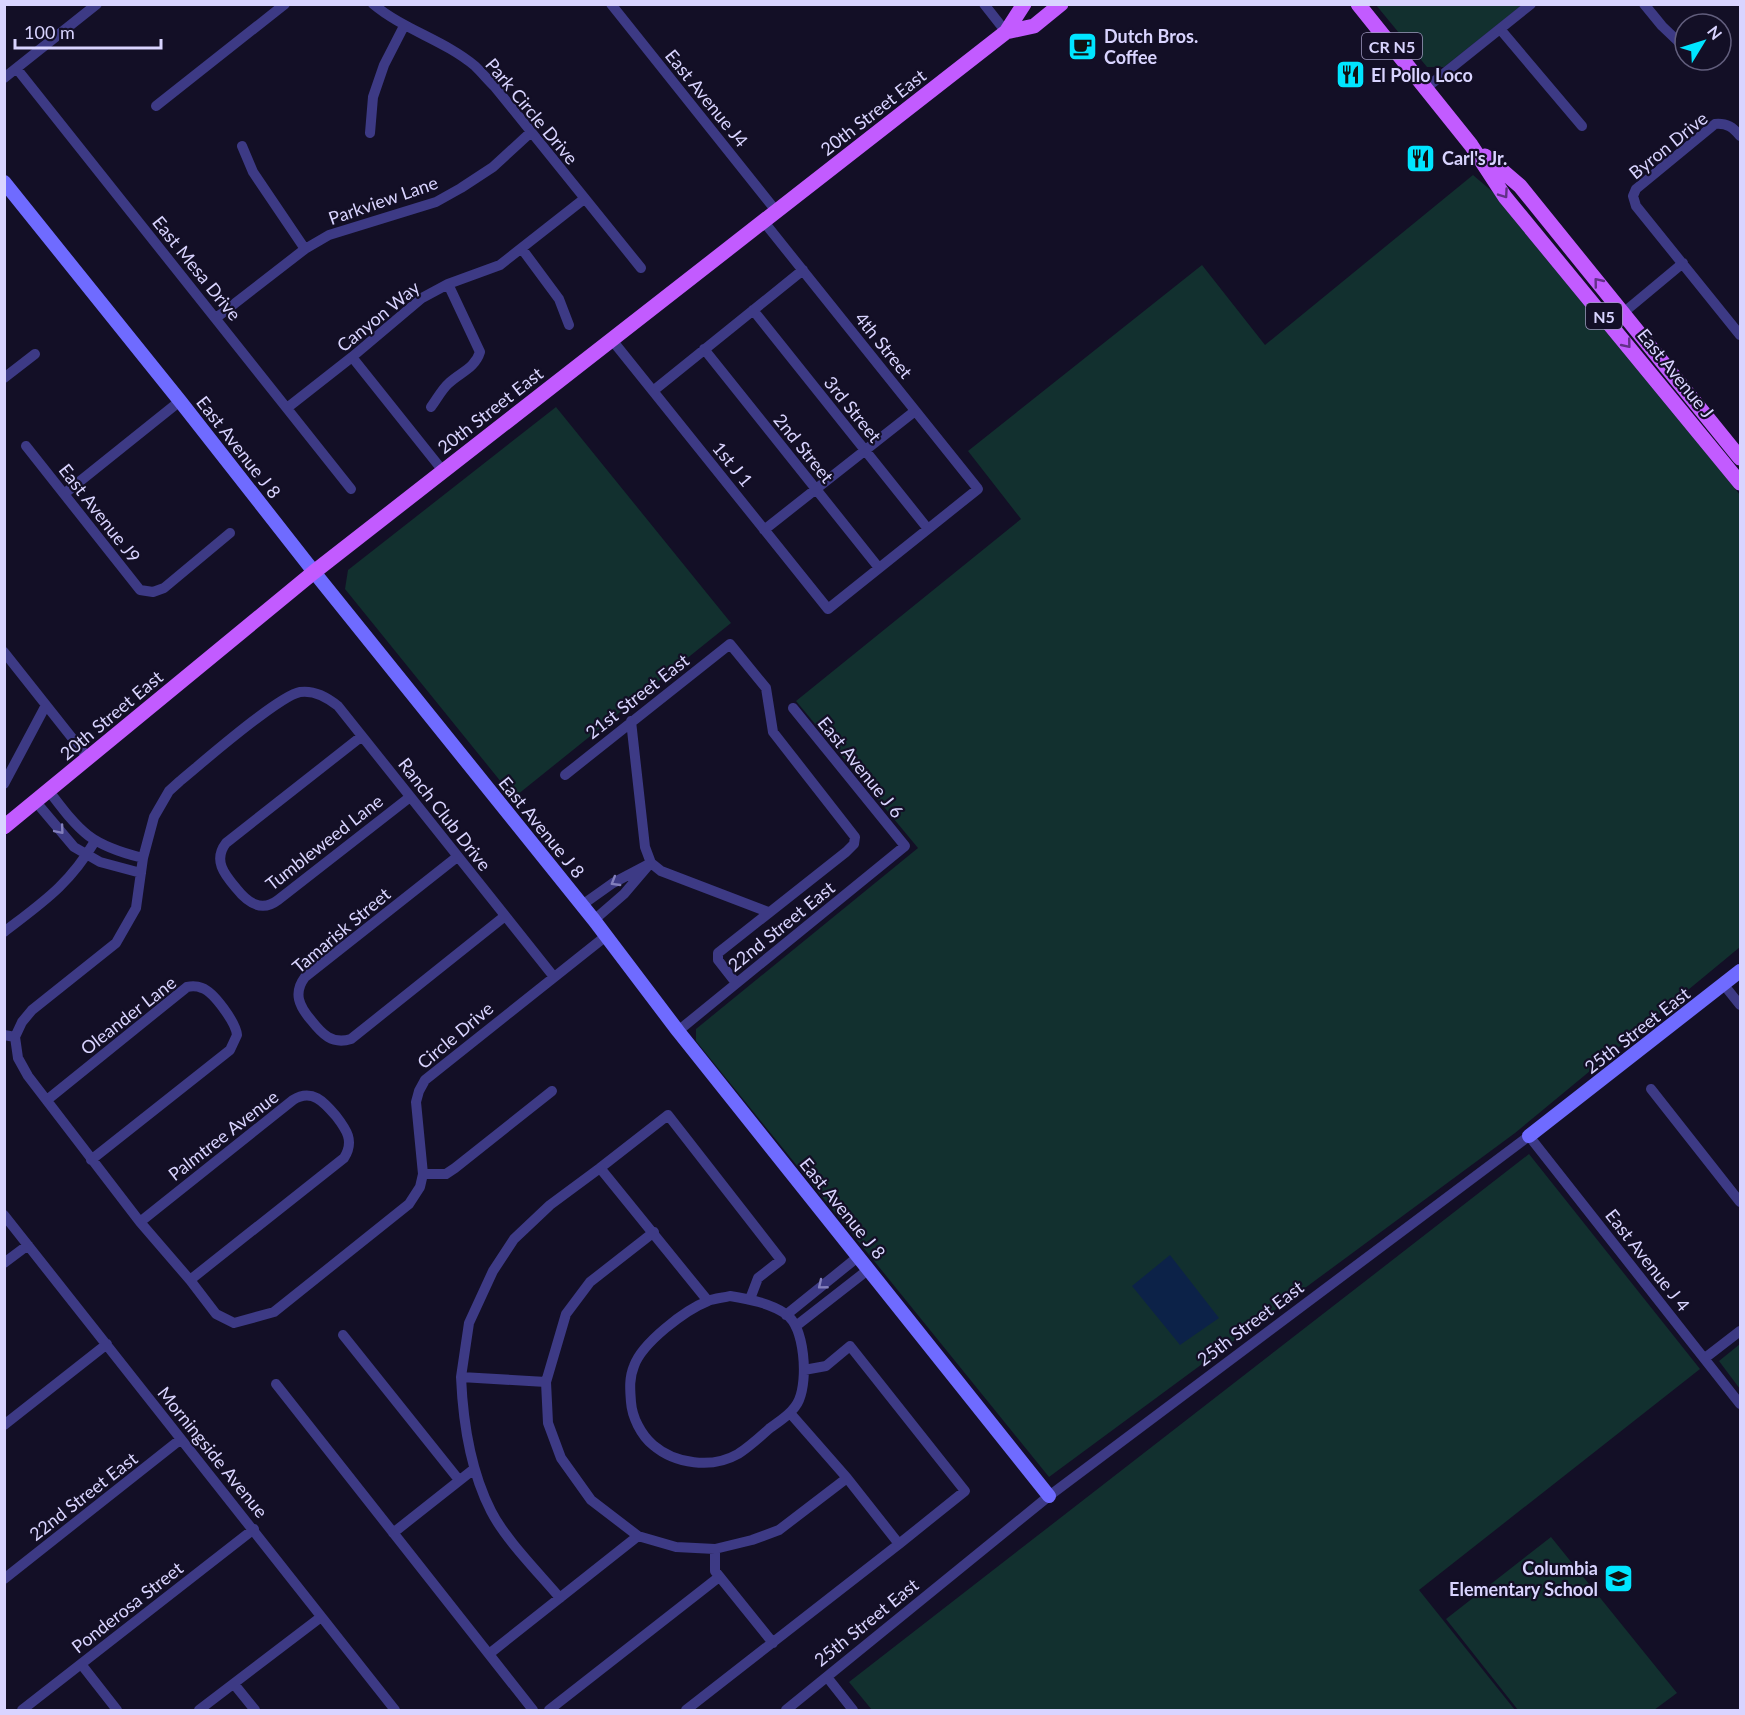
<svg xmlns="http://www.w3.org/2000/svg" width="1745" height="1715" viewBox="0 0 1745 1715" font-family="Lato,sans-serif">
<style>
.green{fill:#12302f}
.water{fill:#0c2248}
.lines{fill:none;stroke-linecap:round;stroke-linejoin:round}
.street{stroke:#3d3a85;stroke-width:10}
.secondary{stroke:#6f6bff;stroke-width:14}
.primary{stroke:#c25bff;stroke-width:15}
.oneway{stroke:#623188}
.oneway2{stroke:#837fbc}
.labels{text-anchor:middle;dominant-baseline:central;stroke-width:4.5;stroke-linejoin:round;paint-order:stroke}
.shield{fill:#130f26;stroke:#9e99be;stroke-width:1.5}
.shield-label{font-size:16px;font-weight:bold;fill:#d9d4ff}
.poi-label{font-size:18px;font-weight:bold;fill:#d9d4ff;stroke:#130f26;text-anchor:start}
.street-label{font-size:18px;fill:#d9d4ff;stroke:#130f26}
</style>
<rect width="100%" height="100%" fill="#130f26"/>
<path class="green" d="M1376,5H1522L1444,67H1427Z
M1473,175L1508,205L1740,495V947L1515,1133L1049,1477L696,1041V1029L918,848L796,701L1021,519L968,451L1202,265L1265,345Z
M556,407L731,623L517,795L510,793L345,589L348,570Z
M1529,1154L1700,1369L1419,1590L1515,1710H872L849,1682Z
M1740,1344V1389L1719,1361Z
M1551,1537L1677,1693L1654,1710H1518L1446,1619Z"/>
<path class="water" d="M1170,1255L1219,1318L1180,1345L1132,1286Z"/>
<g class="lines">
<path class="street" d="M373,4C404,30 444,40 475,66C482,73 488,80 495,87L641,268
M611,4L777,212
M984,4L1006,32
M1644,4L1662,26L1683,46
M1500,29L1582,126
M17,69L351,489
M4,78L97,4
M1426,88L1531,4
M156,106L285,4
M370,133L373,97L384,65L404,26
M1740,136C1733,127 1727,123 1715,124L1636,189L1633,196L1636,206L1740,335
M242,146L253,172L305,249
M522,249L559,299L569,325
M753,310L928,529
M1623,313L1683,263
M216,318L305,249L329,235L436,202L461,188L493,167L530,133
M612,340L828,609L978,489L764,222
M704,349L879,568
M352,357L443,471
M4,378L35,354
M653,391L803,270
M431,407C437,399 442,389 449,383C461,372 475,368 480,352L448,284
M287,408L352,357L422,298L448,284L500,265L584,199
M26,446L140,590L153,592L164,588L230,533
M64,494L180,401
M764,530L915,411
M4,652L88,758
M631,721L645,847L651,863L661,871L768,912
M362,736L226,843C213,860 224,874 236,888C247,902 261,913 278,900L410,797
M565,775L730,644L766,688L773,732L855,837L854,844L846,852L718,953V960L736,983
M4,784L46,705
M49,791C81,833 90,845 143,858
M36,802L74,847L100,862L141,873
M457,857L305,977C293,993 299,1006 311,1020C322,1034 332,1045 351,1039L505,916
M582,905L613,883L651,863
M594,920L624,894L647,867
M4,932C43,902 69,885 95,841
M1724,985L1740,1005
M678,1031L905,846L793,708
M4,1035L15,1037L18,1058L28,1076L140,1222L190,1280L216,1314L234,1323L274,1312L409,1204L420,1187L423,1174L416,1102L419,1091L425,1080L606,936
M15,1037L22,1022L32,1010L116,943L136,908L143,858L154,817L169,791L180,781C202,763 278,696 300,692C314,690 327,697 338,706L554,977
M1651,1089L1740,1202
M47,1100L187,987C192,986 197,986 202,988C214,992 236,1023 237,1035L230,1050L91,1160
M423,1174H446L455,1168L552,1091
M4,1215L395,1710
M140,1222L293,1100C312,1088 324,1102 336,1116C346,1129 355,1141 344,1158L190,1280
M654,1232L590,1282L566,1314L546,1382L548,1423L561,1458L591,1500L638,1536L676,1547L715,1549L752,1540L779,1530L847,1478L790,1413
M4,1263L28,1245
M730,1296C748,1299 770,1303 786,1314C805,1328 808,1379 799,1400C794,1412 780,1421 770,1428C760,1437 749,1447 738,1454C712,1469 675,1464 653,1445C641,1435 632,1417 631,1402C630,1389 629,1378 634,1366C642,1343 685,1310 708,1301C715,1298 723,1298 730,1296Z
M708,1301L600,1168L668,1115L781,1260L758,1278L750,1299
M786,1315L859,1256
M796,1326L869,1269
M343,1335L459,1480
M1705,1358L1740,1331
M804,1370L826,1366L850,1346L965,1491L899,1544
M461,1377L469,1323L493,1271L514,1239L550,1205L600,1168
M546,1382L461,1377C463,1423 470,1470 491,1511C505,1539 539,1573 560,1598
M276,1384L533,1710
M4,1425L107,1344
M393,1533L474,1469
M715,1549V1571L773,1643
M4,1579L181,1439
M489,1654L638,1536
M81,1664L117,1710
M827,1677L853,1710
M234,1684L255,1710
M22,1710L254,1529
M199,1710L321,1617
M549,1710L719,1577
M686,1710L899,1544L847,1478
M786,1710L1049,1496L1529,1136L1740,1404"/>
<path class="secondary" d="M4,182L180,401L314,572L594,920L678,1031L1049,1496
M1529,1136L1740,971"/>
<path class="primary" d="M1358,4L1471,145L1505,197L1740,483
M1006,32L1034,26L1061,4
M1485,156L1520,186L1740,458
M4,827L314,572L1006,32L1024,4"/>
</g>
<defs><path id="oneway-chevron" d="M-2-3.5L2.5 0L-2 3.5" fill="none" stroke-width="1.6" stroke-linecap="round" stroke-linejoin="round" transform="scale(1.5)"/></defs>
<g class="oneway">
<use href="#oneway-chevron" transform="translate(1504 194) rotate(55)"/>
<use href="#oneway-chevron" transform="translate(1598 282) rotate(-129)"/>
<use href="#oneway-chevron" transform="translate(1627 344) rotate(51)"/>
</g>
<g class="oneway2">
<use href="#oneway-chevron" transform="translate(60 830) rotate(50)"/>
<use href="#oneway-chevron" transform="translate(615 882) rotate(149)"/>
<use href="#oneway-chevron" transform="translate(822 1285) rotate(141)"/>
</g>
<defs>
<symbol id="cafe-square" viewBox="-11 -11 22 22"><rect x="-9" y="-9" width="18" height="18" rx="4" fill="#00e5ff" stroke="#130f26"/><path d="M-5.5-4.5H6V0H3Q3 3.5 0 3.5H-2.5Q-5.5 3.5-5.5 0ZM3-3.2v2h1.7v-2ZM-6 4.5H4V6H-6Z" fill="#111"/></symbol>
<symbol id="restaurant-square" viewBox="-11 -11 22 22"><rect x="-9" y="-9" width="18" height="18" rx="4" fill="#00e5ff" stroke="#130f26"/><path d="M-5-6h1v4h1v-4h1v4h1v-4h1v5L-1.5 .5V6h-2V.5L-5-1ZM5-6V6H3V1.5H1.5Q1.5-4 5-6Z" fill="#111"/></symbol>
<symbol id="school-square" viewBox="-11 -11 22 22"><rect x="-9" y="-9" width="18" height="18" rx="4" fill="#00e5ff" stroke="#130f26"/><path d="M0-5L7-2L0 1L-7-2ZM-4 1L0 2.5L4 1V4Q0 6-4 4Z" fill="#111"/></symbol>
</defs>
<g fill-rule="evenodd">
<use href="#cafe-square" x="1066" y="30" width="33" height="33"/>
<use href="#restaurant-square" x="1334" y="58" width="33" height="33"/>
<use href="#restaurant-square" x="1404" y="142" width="33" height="33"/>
<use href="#school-square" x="1602" y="1562" width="33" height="33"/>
</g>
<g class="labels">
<g class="shield">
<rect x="1362" y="33" width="60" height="26" rx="4.5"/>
<rect x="1586" y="303" width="36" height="26" rx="4.5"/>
</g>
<g class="shield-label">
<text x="1392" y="46">CR N5</text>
<text x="1604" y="316">N5</text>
</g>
<g class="poi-label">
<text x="1104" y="36">Dutch Bros.<tspan x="1104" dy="21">Coffee</tspan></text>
<text x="1371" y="75">El Pollo Loco</text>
<text x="1442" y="158">Carl's Jr.</text>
<text x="1598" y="1568" text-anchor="end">Columbia<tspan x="1598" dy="21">Elementary School</tspan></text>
</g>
<g class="street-label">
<text transform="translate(707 98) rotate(51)">East Avenue J4</text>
<text transform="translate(532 111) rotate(50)">Park Circle Drive</text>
<text transform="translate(873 112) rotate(-38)">20th Street East</text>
<text transform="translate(1668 145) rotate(-39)">Byron Drive</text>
<text transform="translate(383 200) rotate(-19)">Parkview Lane</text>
<text transform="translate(197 268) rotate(51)">East Mesa Drive</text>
<text transform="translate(378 316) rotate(-39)">Canyon Way</text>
<text transform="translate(884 345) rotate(51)">4th Street</text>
<text transform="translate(1676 373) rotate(51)">East Avenue J</text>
<text transform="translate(853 409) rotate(51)">3rd Street</text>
<text transform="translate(490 410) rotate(-38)">20th Street East</text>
<text transform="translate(239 447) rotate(52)">East Avenue J 8</text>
<text transform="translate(804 448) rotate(51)">2nd Street</text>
<text transform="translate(733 464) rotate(51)">1st J 1</text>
<text transform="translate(100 513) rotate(52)">East Avenue J9</text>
<text transform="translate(637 696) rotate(-38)">21st Street East</text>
<text transform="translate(111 715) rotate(-40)">20th Street East</text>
<text transform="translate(861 767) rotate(51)">East Avenue J 6</text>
<text transform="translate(445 814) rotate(52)">Ranch Club Drive</text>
<text transform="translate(542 827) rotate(51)">East Avenue J 8</text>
<text transform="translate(324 842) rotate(-38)">Tumbleweed Lane</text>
<text transform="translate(781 926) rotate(-39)">22nd Street East</text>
<text transform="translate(341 930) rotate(-40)">Tamarisk Street</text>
<text transform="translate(128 1015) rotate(-38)">Oleander Lane</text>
<text transform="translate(1637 1030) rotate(-38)">25th Street East</text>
<text transform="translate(455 1035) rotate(-40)">Circle Drive</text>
<text transform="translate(223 1135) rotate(-38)">Palmtree Avenue</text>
<text transform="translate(843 1208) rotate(51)">East Avenue J 8</text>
<text transform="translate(1648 1260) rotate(52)">East Avenue J 4</text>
<text transform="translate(1250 1323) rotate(-37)">25th Street East</text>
<text transform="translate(213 1452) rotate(51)">Morningside Avenue</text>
<text transform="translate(83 1496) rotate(-38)">22nd Street East</text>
<text transform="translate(127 1607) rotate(-38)">Ponderosa Street</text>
<text transform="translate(866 1622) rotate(-39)">25th Street East</text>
</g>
</g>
<rect width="1745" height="1715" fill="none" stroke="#d9d4ff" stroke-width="12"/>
<g transform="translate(1703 42) rotate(52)"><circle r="28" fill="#130f26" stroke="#625e7d" stroke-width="1.5"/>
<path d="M0-4.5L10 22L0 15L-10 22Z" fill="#00e5ff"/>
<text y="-9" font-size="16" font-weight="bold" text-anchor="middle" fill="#d9d4ff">N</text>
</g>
<path d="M15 39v9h146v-9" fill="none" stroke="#d9d4ff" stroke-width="3"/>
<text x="24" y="39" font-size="18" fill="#d9d4ff" stroke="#130f26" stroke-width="4.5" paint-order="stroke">100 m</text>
</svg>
